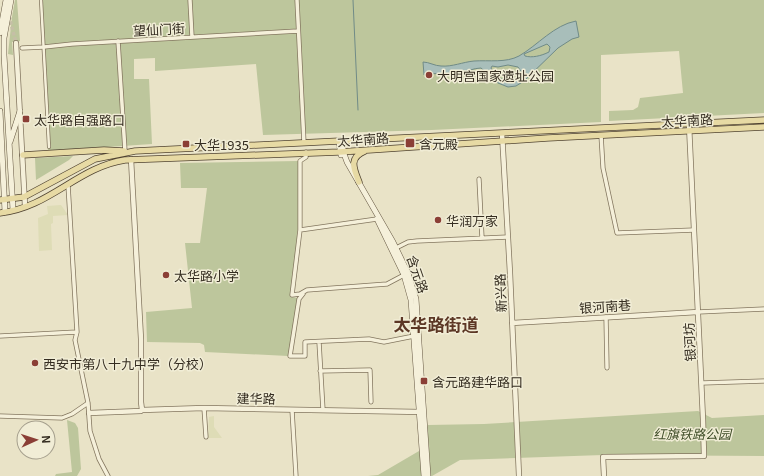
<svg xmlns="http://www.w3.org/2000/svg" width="764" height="476" viewBox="0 0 764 476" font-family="Georgia,'Noto Sans SC',serif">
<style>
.farmland{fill:#dedcb6}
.green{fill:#bdc69c}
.water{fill:#a8beba;stroke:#708b87;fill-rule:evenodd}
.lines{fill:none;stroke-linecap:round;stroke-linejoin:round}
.stream{stroke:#708b87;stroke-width:1}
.minor-tunnel{stroke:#c5bfa6;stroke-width:3.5;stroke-dasharray:3.5 2;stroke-linecap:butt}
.pedestrian-casing{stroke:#83765f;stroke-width:4}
.minor-casing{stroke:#83765f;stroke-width:5}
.tertiary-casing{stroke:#83765f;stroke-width:6}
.secondary-casing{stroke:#655742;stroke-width:6}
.primary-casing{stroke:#514432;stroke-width:7}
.pedestrian{stroke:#f5f0da;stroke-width:2.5}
.minor{stroke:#f5f0da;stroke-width:3.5}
.tertiary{stroke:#f5f0da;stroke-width:4.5}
.secondary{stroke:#f5f0da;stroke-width:5}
.primary{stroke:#e7daa4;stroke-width:5.5}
.poi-dot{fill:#8b3f36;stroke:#f1edd6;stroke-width:1.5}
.labels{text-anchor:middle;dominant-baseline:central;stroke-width:3;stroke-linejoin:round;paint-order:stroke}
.street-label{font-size:13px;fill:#352d21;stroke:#f1edd6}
.poi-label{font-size:13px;fill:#352d21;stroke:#f1edd6;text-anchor:start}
.park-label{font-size:13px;font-style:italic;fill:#414f2a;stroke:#f1edd6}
.district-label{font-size:17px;font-weight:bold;fill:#5c3725;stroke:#f1edd6}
</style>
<rect width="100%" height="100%" fill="#e9e3c7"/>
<path class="farmland" d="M61,205L68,215L53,216V223L51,224L52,250L39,251L38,218L48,214L47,206Z
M214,416V427L222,438H208L209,417Z"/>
<path class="green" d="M15,0H17L20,41L12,42L13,55L8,54L12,17Z
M40,0H764V113L609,121V111L633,110L638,107L640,98L683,93L679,51L601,55V122L432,130L263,135L256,64L155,71V58L134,59V79H149L152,144L48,151Z
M73,156L69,160L36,180L35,158Z
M299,161L298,229L291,297L298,298L290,352L288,356L205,352L204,345L200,343L147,342L146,312L192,308L185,243H200L207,188H181L180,163Z
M698,411L712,418L764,415V456L603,455L460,460L432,476H368L378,475L419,451L428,425L484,424Z
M67,420L75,423L78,428L81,469L77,476H55L56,474L72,472Z"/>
<path class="water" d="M576,21L579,37L572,39L558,48L524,81L516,86L508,87L498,83L481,68C473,68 467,72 459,73C447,75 436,72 424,75L423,62C429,62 435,66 441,66C452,67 463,62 474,61C489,60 506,63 519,56C538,45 554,25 576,21ZM547,44L550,47L549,52C541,56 532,58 525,56L524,54ZM508,65L518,67L522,73L520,78C514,81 502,81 496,76C494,75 492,70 491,68L492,66L498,67Z"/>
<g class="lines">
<path class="stream" d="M353,0L358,110"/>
<path class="minor-tunnel" d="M9,16L16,43"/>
<defs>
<path id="pedestrian" d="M41,0L49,147"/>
<path id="minor" d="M190,0L192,37
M297,0L304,143
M118,41L125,151
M22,48L44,47L72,44L298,31
M601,135L603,168L617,233L694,230
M306,152V157L300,161V230L292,295L300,294L307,290L387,284L404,275
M479,179L482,238
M68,185L77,332L75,340L88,403L90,431L99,459L108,476
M300,230L377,219
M396,248L408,242L417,241L508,237
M303,294L299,299L290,356H305V342L369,339L384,342L414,336
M698,312L764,309
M606,317L607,368
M0,336L77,332
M319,342L323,410
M320,371L370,370L371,402
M702,383L764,381
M204,408L206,437
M292,410L296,476
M0,416L62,418L72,414L88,403"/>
<path id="tertiary" d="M16,43L25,206
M502,133L510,273L519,476
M131,159L141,339V402L142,410
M512,323L698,312
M89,413L141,411L142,410L204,408L422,412
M604,476L603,457L704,456L703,419L689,125"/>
<path id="secondary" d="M11,0L4,38V55L13,210
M0,33L6,0
M0,111L5,212
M343,141V151L347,162L393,242L408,273L416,299L428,476
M10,142L20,111
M339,142L341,155
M377,219L404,275L411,300L424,476"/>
<path id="primary" d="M23,155L104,150L124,151
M359,182C354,169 348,158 365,151
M0,200L24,197L95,159L135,151L764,120
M0,213C49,208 78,167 125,160L339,152L548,138L764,127"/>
</defs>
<use href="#pedestrian" class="pedestrian-casing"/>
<use href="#minor" class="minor-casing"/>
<use href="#tertiary" class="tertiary-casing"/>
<use href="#secondary" class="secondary-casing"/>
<use href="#primary" class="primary-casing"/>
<use href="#pedestrian" class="pedestrian"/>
<use href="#minor" class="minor"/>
<use href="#tertiary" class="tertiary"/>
<use href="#secondary" class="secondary"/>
<use href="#primary" class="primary"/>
</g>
<g class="poi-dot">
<circle cx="429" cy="75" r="4"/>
<rect x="22" y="115" width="8" height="8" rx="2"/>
<rect x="405" y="138" width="10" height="10" rx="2"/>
<rect x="182" y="140" width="8" height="8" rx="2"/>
<circle cx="438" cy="220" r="4"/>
<circle cx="166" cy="275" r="4"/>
<circle cx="35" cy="363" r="4"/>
<rect x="420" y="377" width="8" height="8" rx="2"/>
</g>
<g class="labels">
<g class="street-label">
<text transform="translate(159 29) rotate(-3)">望仙门街</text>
<text transform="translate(687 120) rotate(-3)">太华南路</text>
<text transform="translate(363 139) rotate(-4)">太华南路</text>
<text transform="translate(418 274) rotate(71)">含元路</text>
<text transform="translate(500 293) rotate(-92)">新兴路</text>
<text transform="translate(605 306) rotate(-4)">银河南巷</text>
<text transform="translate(689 342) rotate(-93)">银河坊</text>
<text transform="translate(256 398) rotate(1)">建华路</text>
</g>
<g class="poi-label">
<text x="437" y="75">大明宫国家遗址公园</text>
<text x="34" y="119">太华路自强路口</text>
<text x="419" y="143">含元殿</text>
<text x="194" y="144">大华1935</text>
<text x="446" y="220">华润万家</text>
<text x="174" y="275">太华路小学</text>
<text x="43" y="363">西安市第八十九中学（分校）</text>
<text x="432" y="381">含元路建华路口</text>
</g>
<g class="park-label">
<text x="692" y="433">红旗铁路公园</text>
</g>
<g class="district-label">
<text x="436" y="323">太华路街道</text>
</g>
</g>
<g transform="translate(36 440) rotate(87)"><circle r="19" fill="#f1edd6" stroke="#a6a08e"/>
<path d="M0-3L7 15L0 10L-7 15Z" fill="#8b3f36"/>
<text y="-6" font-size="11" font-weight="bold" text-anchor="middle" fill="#352d21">N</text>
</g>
</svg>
